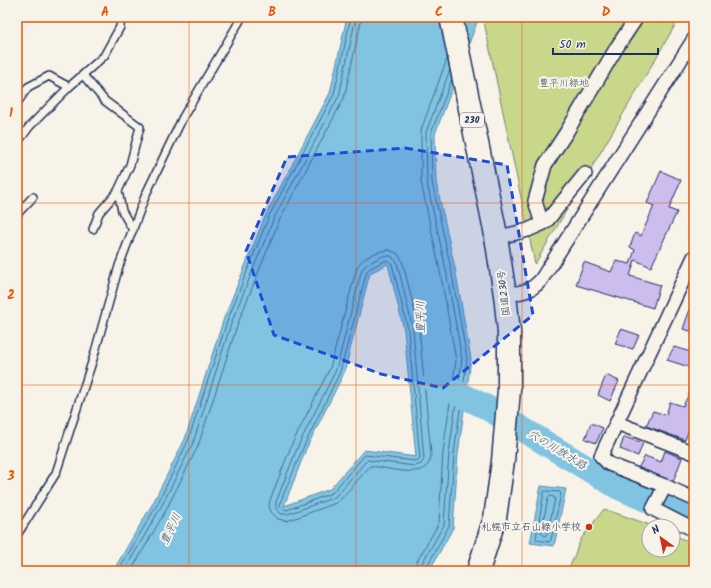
<svg xmlns="http://www.w3.org/2000/svg" width="711" height="588" viewBox="0 0 711 588" font-family="Kalam,'Klee One',sans-serif">
<style>
.green{fill:#c9d78b;stroke:#728374}
.water{fill:#81c4e2;stroke:#5888ad;fill-rule:evenodd}
.lines{fill:none;stroke-linecap:round;stroke-linejoin:round}
.shore{stroke:#446b93;stroke-width:1}
.river{stroke:#81c4e2;stroke-width:25}
.building{fill:#cdbdef;stroke:#1b2f5e}
.service-casing{stroke:#1b2f5e;stroke-width:10}
.minor-casing{stroke:#1b2f5e;stroke-width:16}
.trunk-casing{stroke:#1b2f5e;stroke-width:25}
.service{stroke:#f7f3e8;stroke-width:7}
.minor{stroke:#f7f3e8;stroke-width:13}
.trunk{stroke:#f7f3e8;stroke-width:22}
.marked{fill:#1d4ed8;fill-opacity:0.2;stroke:#1d4ed8;stroke-width:3;stroke-dasharray:8 5;stroke-linejoin:round}
.grid{fill:none;stroke:#e8590c;stroke-width:1;stroke-opacity:0.55}
.poi-dot{fill:#c8321e;stroke:#f7f3e8;stroke-width:1.5}
.labels{text-anchor:middle;dominant-baseline:central;stroke-width:4;stroke-linejoin:round;paint-order:stroke}
.shield{fill:#f7f3e8;stroke:#5d6a87;stroke-width:1}
.shield-label{font-size:9px;font-weight:bold;fill:#1b2f5e}
.park-label{font-size:10px;fill:#465969;stroke:#f7f3e8}
.street-label{font-size:10px;fill:#1b2f5e;stroke:#f7f3e8}
.poi-label{font-size:10px;fill:#1b2f5e;stroke:#f7f3e8;text-anchor:end}
.water-label{font-size:11px;font-style:italic;fill:#34547f;stroke:#f7f3e8}
.neatline{fill:none;stroke:#e8590c;stroke-width:1.5}
.grid-label{font-size:13px;text-anchor:middle;font-weight:bold;fill:#e8590c}
</style>
<rect width="100%" height="100%" fill="#f7f3e8"/>
<filter id="ink" filterUnits="userSpaceOnUse"><feTurbulence type="fractalNoise" baseFrequency=".025" numOctaves="2"/><feDisplacementMap in="SourceGraphic" scale="8" xChannelSelector="R" yChannelSelector="G"/><feConvolveMatrix kernelMatrix="1 2 1 2 8 2 1 2 1" color-interpolation-filters="sRGB"/></filter>
<g filter="url(#ink)">
<path class="green" d="M483,17H680L535,264Z
M604,509L653,526H649V550H673V534L694,545V565L692,571H568L581,539Z"/>
<path class="water" d="M347,17H479L435,134L436,182L455,268L471,359L458,454L453,528L429,571H113L153,503L185,439L224,318L266,214L330,93ZM388,264L404,330L416,457L364,450L330,489L284,506L306,449L344,373L370,273Z
M541,486L566,489L554,546L530,543Z"/>
<g class="lines">
<path class="shore" d="M389,250L397,253L402,260L419,328L431,454C431,483 387,467 370,466L341,499L336,503L287,521L278,519L271,512L269,506L270,500L292,444L330,368L357,267C362,258 378,250 389,250Z
M383,256H391L397,262L413,329L424,459L421,464L415,466L367,460L335,497L288,514H281L276,508V502L298,446L336,370L362,269L366,265Z
M385,261H389L392,264L408,329L420,458L418,460L415,461L365,455L332,493L287,510L283,509L280,507V503L303,448L340,372L367,271L369,269Z
M546,491L560,492L561,494L551,540L549,542L537,540L536,538L544,492Z
M550,496L554,497L555,499L547,534L545,536L541,533L548,498Z
M118,571L157,505L188,441L228,319L269,216L334,94L351,17
M124,571L161,507L193,443L232,321L274,218L339,96L356,17
M131,571L166,510L198,446L238,323L279,221L344,98L362,17
M414,571L416,563L439,523L443,452L456,360L440,271L421,182V130L447,59
M420,571L421,565L444,525L449,453L462,359L446,270L427,183L426,132L450,70
M425,571L426,568L449,526L454,454L467,359L451,269L432,182L431,133L452,79"/>
<path class="river" d="M435,382L486,407L618,487L688,518L694,521"/>
</g>
<path class="building" d="M661,171L681,180L669,209L677,212L651,267L635,260L630,276L660,285L653,308L576,285L584,262L611,272L616,261L630,264L635,250L630,247L635,233L641,236L654,206L647,203Z
M694,298V332L683,329Z
M621,329L639,335L633,349L615,344Z
M674,347L694,353L689,367L667,360Z
M606,375L619,381L610,401L598,395Z
M690,392L694,393V417L685,440L646,426L653,411L666,415L670,402L683,406Z
M591,423L603,428L596,443L585,439Z
M624,437L643,443L638,456L620,449Z
M665,451L682,458L673,482L637,470L645,456L661,462Z"/>
<g class="lines">
<defs>
<path id="service" d="M83,75L105,101L140,127L130,165L118,191L99,213L93,229
M17,103L28,87L49,76L69,87
M17,143L30,126L69,87L104,56L120,27L121,17
M118,191L122,211L133,230
M17,214L33,197
M17,535L56,473L93,359L119,266L146,194L183,117L242,17"/>
<path id="minor" d="M542,224L535,201L545,165L566,133L617,47L637,17
M496,238L528,230L546,222L585,174
M694,257L601,456L609,464L665,486L694,499
M505,295C522,292 529,293 541,280L694,39
M617,423L694,453
M665,486L653,509L694,530"/>
<path id="trunk" d="M451,17L495,230L505,295L509,332V390L503,461L495,518L478,571"/>
</defs>
<use href="#service" class="service-casing"/>
<use href="#minor" class="minor-casing"/>
<use href="#trunk" class="trunk-casing"/>
<use href="#service" class="service"/>
<use href="#minor" class="minor"/>
<use href="#trunk" class="trunk"/>
</g>
</g>
<path class="marked" d="M405,148L507,165L533,315L443,388L381,374L274,335L246,251L287,157Z"/>
<path class="grid" d="M189,17V571M356,17V571M522,17V571M17,203H694M17,385H694"/>
<circle class="poi-dot" cx="589" cy="527" r="4"/>
<g class="labels">
<rect class="shield" x="460" y="113" width="24" height="14" rx="3"/>
<g class="shield-label">
<text x="472" y="120">230</text>
</g>
<g class="park-label">
<text x="564" y="83">豊平川緑地</text>
</g>
<g class="street-label">
<text transform="translate(504 293) rotate(-97)">国道230号</text>
</g>
<g class="poi-label">
<text x="581" y="527">札幌市立石山緑小学校</text>
</g>
<g class="water-label">
<text transform="translate(421 317) rotate(-91)">豊平川</text>
<text transform="translate(557 450) rotate(31)">穴の川放水路</text>
<text transform="translate(171 529) rotate(-64)">豊平川</text>
</g>
</g>
<rect width="711" height="588" fill="none" stroke="#f7f3e8" stroke-width="44"/>
<g transform="translate(661 538) rotate(327)"><circle r="19" fill="#f7f3e8" stroke="#9fa5b1"/>
<path d="M0-3L7 15L0 10L-7 15Z" fill="#c8321e"/>
<text y="-6" font-size="11" font-weight="bold" text-anchor="middle" fill="#1b2f5e">N</text>
</g>
<path d="M553 48v6h105v-6" fill="none" stroke="#1b2f5e" stroke-width="2"/>
<text x="559" y="48" font-size="12" fill="#1b2f5e" stroke="#f7f3e8" stroke-width="3" paint-order="stroke">50 m</text>
<rect x="22" y="22" width="667" height="544" class="neatline"/>
<g class="grid-label">
<text x="105" y="16">A</text>
<text x="272" y="16">B</text>
<text x="439" y="16">C</text>
<text x="606" y="16">D</text>
<text x="11" y="117">1</text>
<text x="11" y="299">2</text>
<text x="11" y="480">3</text>
</g>
</svg>
